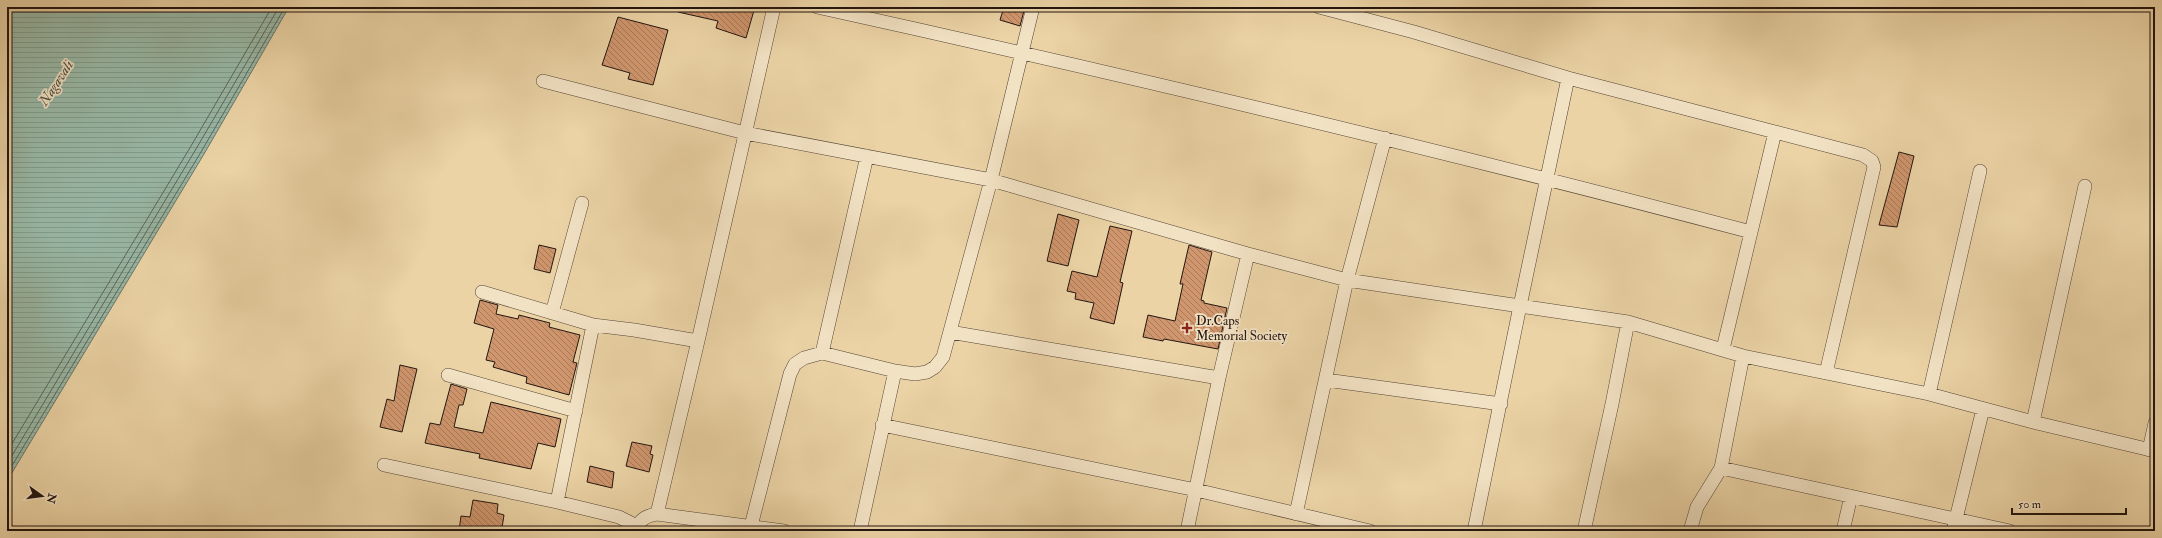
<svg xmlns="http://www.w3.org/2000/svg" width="2162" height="538" viewBox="0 0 2162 538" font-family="'IM FELL Double Pica',serif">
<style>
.water{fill:url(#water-rules);stroke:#69776a}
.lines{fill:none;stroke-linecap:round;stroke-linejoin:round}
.shore{stroke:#5d665b;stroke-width:1}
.building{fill:url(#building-back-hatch);stroke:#221510}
.street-casing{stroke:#544435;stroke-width:14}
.street{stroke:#f2e2c4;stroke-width:13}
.poi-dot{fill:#8f2418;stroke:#f2e2c4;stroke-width:1.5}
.labels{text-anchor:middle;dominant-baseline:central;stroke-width:3.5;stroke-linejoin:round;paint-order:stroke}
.poi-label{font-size:13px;fill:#221510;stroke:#f2e2c4;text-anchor:start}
.water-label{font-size:14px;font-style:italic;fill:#4b4e44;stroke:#f2e2c4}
</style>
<defs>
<pattern id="water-rules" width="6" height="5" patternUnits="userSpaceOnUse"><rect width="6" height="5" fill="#98b8a6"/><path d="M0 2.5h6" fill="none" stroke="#839d8e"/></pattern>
<pattern id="building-back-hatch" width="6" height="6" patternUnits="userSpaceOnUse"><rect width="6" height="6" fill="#d0966d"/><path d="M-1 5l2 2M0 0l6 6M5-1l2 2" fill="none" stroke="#a87958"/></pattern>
</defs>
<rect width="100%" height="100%" fill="#ebd3a5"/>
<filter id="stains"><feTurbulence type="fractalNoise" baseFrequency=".005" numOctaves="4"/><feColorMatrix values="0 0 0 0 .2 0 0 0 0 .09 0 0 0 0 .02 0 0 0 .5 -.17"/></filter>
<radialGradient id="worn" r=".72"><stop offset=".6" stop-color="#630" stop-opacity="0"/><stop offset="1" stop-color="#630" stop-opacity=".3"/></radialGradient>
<path class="water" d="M9,7H289L204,154L7,481V10Z"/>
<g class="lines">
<path class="shore" d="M7,452L191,146L272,7
M7,464L196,149L279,7
M7,474L201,152L285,7"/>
</g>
<path class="building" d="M678,7H755L746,38L716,28L718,21L678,12Z
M1004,7H1025L1020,26L1000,20Z
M618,17L668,30L653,85L628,79L630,73L602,65Z
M1899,152L1914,156L1897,227L1879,225Z
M1058,214L1079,220L1068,266L1047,261Z
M1110,226L1132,231L1120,282L1123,283L1114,324L1090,318L1094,303L1075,299L1076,293L1067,291L1072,271L1097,277Z
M539,245L556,249L550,273L534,269Z
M1189,245L1212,252L1201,300L1204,301V303L1227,308L1218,349L1164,339L1163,341L1143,337L1148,315L1175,321L1183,284H1180Z
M480,300L498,305L496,314L518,319L519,315L550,323L549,327L580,335L573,362L577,363L569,395L526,383L527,377L493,367L495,362L486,360L494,329L474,323Z
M400,365L417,369L402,432L380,427L387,399L394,401Z
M451,384L467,389L463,405H459L454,427L483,433L491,402L561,419L555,447L538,443L531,469L479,458L480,454L425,443L430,423L440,425Z
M632,442L652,446L650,454L653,455L649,472L626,466Z
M590,466L614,472L612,488L587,482Z
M473,500L498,504L497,513L504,515L502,528L493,527V531H459L461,516L470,517Z"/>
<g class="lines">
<defs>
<path id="street" d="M817,7C1130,76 1441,150 1751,232
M1319,7L1414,32L1568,78L1775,132L1723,349
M543,81L745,133L991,180L1248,254L1347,280L1520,306L1568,78
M1775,132L1863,155L1872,161L1874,167L1826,373
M482,292L593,325L557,502L619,517L637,526
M552,313L582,203
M593,325L634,330L698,341
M950,332L1219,378
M822,353L867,156
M448,375L576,411
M1326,380L1501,404
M1929,394L1980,171
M2033,422L2085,186
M882,425L1196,490L1370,531
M2149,450L2155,423
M384,465L557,502
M1721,468L2010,531
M657,514L698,341L774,7
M1296,514L1347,280L1385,138
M751,526L790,374L795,364L804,358L822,353L895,371L915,374L927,372L935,367L943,357L991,180L1033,7
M636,531C639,520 645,516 657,514L784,531
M860,531L895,371
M1187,531L1219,378L1248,254
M1474,531L1520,306L1628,322L1743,356L1929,394L2033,422L2155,451
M1584,531L1612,404L1628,322
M1690,531L1697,507L1721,468L1743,356
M1843,531L1851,496
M1953,531L1983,409"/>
</defs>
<use href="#street" class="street-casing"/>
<use href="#street" class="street"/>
</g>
<path class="poi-dot" d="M1185 322h4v4h4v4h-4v4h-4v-4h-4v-4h4z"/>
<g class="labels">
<g class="poi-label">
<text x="1196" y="321">Dr.Caps<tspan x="1196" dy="15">Memorial Society</tspan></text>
</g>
<g class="water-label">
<text transform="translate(56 83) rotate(-57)">Nagavali</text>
</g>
</g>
<rect width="2162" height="538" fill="none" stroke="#ebd3a5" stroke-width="24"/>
<rect x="8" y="8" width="2146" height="522" fill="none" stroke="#221510" stroke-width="2"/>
<rect x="12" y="12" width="2138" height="514" fill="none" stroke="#221510"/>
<g transform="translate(42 496) rotate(104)" stroke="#f2e2c4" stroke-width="3" paint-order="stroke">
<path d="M0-3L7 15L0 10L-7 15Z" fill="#221510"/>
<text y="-6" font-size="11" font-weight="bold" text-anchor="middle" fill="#221510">N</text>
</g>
<path d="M2012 508v6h114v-6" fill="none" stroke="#221510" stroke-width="2"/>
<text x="2018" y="508" font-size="12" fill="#221510" stroke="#f2e2c4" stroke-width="3" paint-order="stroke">50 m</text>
<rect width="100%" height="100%" filter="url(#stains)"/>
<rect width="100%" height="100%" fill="url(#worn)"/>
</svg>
